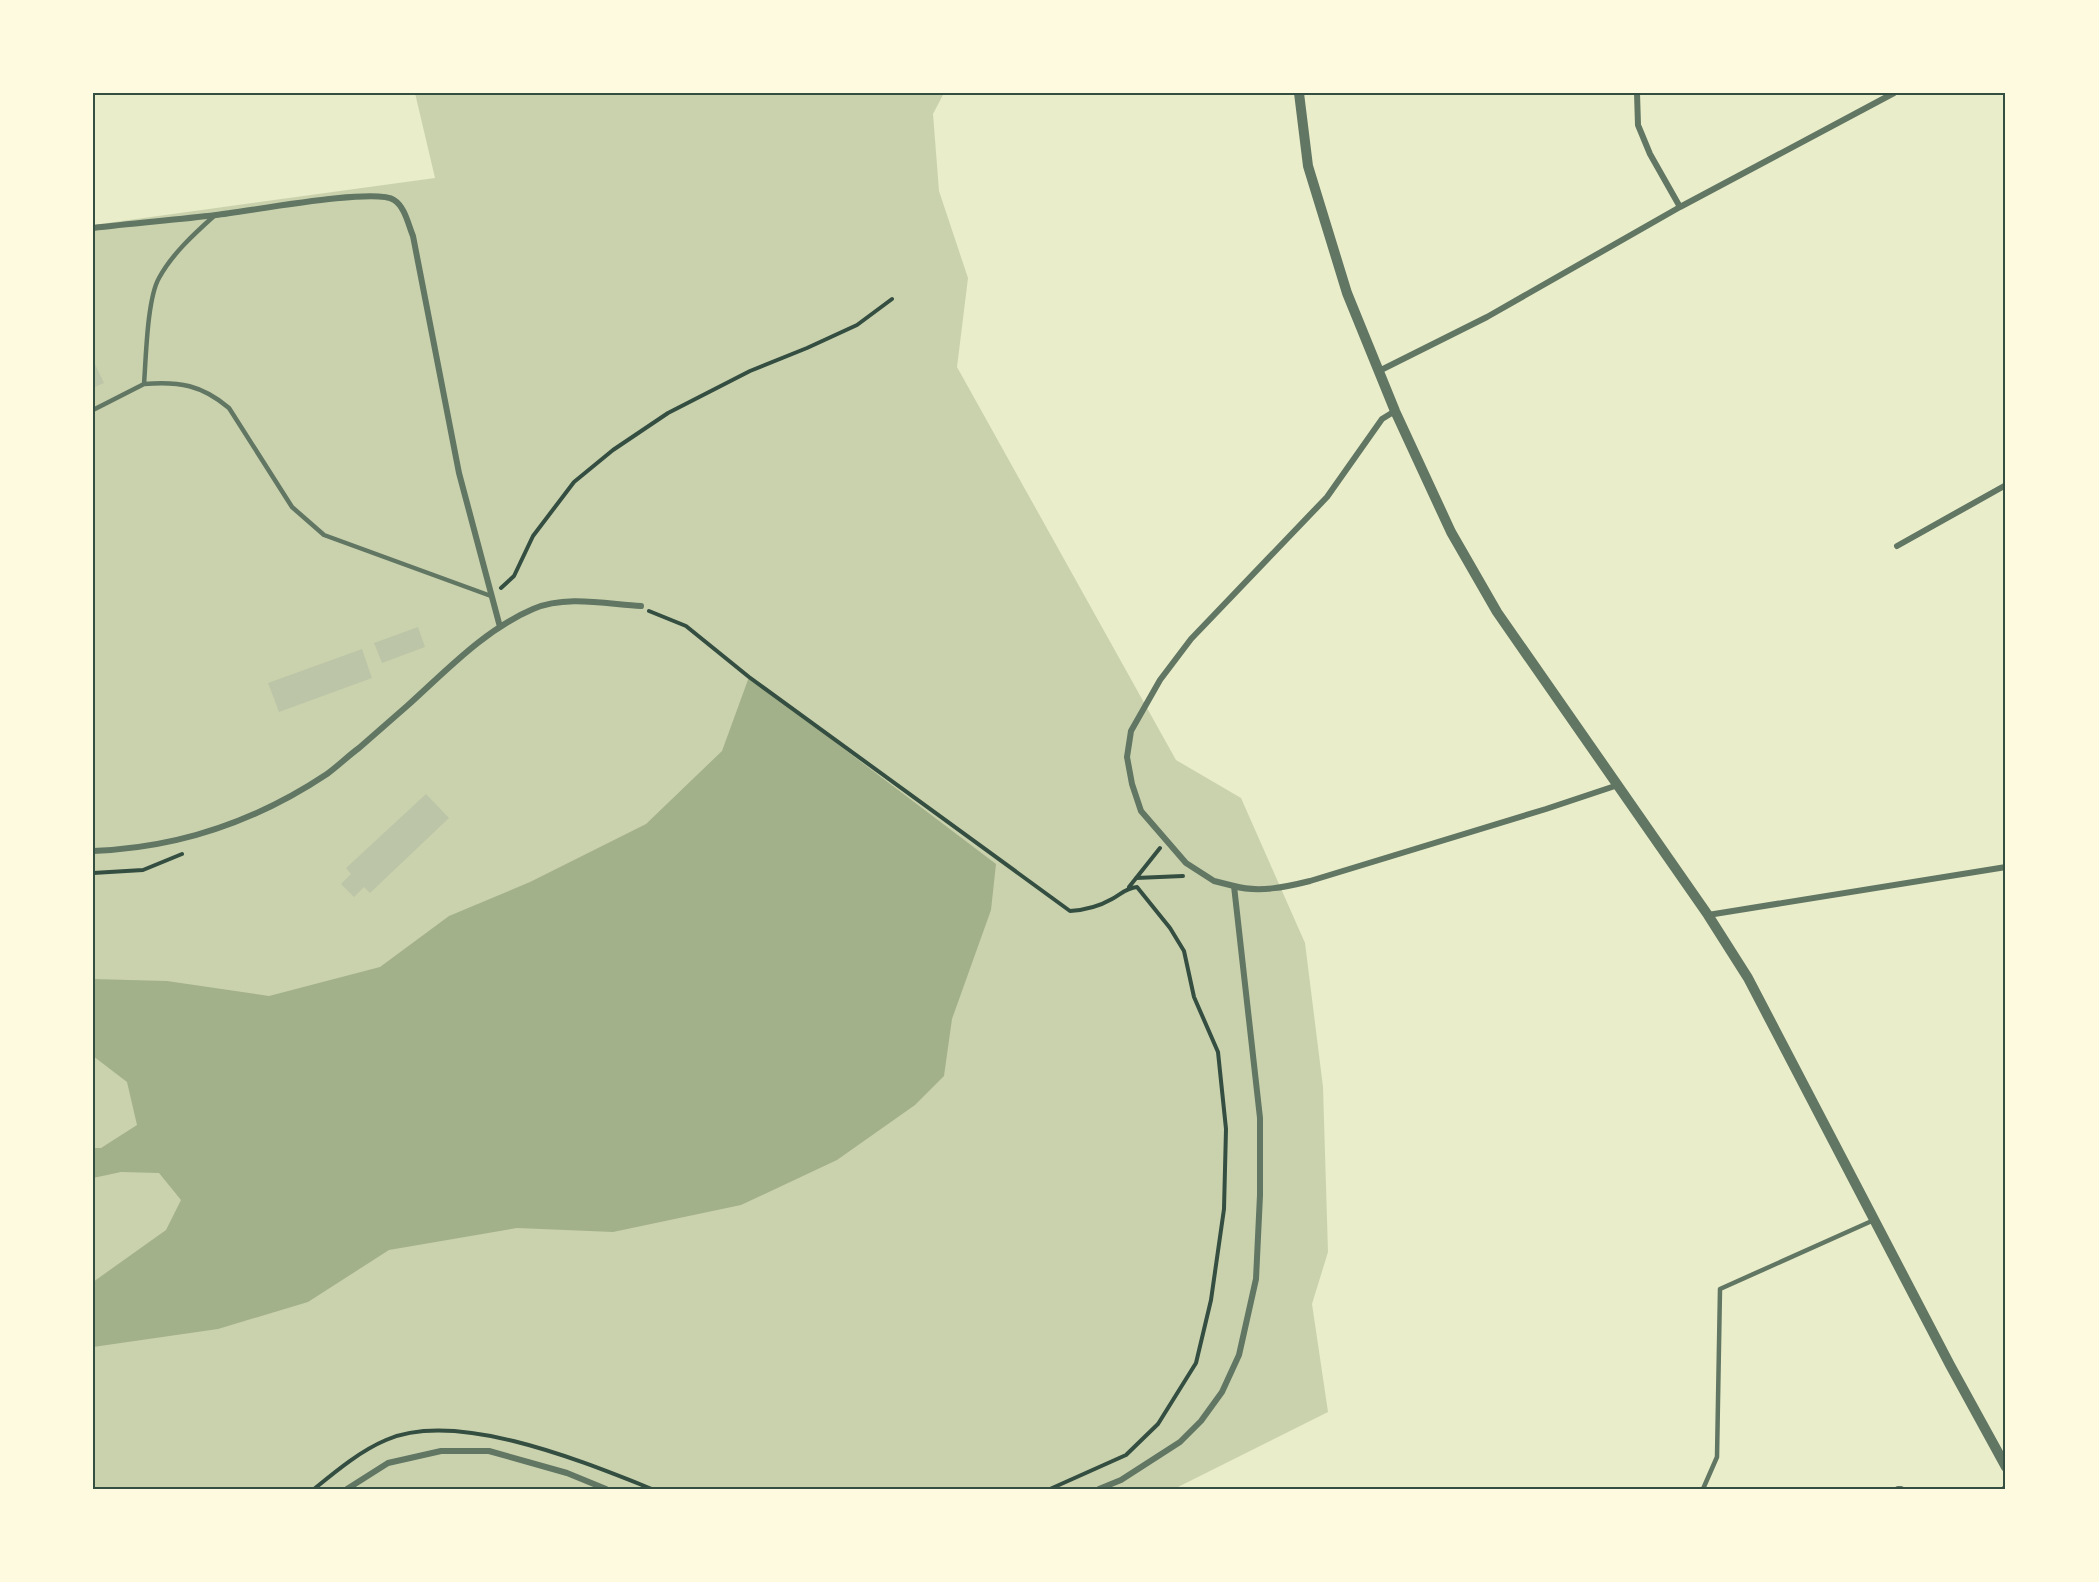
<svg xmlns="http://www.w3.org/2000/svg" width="2099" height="1582" viewBox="0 0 2099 1582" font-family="'Roboto Condensed',sans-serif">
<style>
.green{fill:#cad2ad}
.water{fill:#a3b18a}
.building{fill:#bcc5a7}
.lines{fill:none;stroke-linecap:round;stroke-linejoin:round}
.path{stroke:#344e41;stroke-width:4}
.service{stroke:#617663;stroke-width:4.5}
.minor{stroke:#617663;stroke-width:6}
.tertiary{stroke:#617663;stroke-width:10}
.neatline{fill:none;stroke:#344e41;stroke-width:2}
</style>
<rect width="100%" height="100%" fill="#e9edc9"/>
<path class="green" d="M415,93H944L933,114L939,191L968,278L957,367L1176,760L1241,798L1305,943L1323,1087L1328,1252L1312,1304L1328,1412L1174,1489H93V225L435,178Z"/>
<path class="water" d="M749,677L996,864L991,910L952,1019L944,1076L915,1105L837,1160L741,1205L613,1232L517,1228L389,1250L308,1302L218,1329L93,1347V1282L166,1230L181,1200L159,1173L121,1172L93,1178V1148H101L137,1125L127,1082L93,1056V979L167,981L269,996L380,967L449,916L530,882L646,824L722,751Z"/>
<path class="building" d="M93,360L104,383L93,388Z
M418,627L425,647L382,663L374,643Z
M362,649L372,678L279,712L268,683Z
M426,794L449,818L370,893L364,887L354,897L341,884L351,874L346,868Z"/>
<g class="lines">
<path class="path" d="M501,588L514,576L533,536L574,482L613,450L668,413L750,371L807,348L857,325L892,299
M649,611L686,626L749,677L1070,911C1086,910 1098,907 1112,899C1121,894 1126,888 1137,887L1170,928L1184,951L1194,997L1218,1052L1226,1129L1224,1209L1211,1300L1196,1363L1158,1424L1126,1455L1050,1489
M93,873L143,870L182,854
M1136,878L1183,876
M1129,887L1160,848
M314,1489C336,1471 360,1451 386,1440C457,1409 584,1462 652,1489"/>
<path class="service" d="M144,384C179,381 202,385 229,408L292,507L324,535L491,596
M93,410L144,384C146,359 147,299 159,278C172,254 194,234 214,216
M1703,1489L1717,1457L1720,1289L1874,1220"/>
<path class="minor" d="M1637,93L1638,125L1650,154L1680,207
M93,228C134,223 175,220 216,215C246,212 375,187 394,200C405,207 408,224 413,236L459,473L500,627
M1379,371L1487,317L1680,207L1894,93
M1897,546L2006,485
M93,851C179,848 255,822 327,774C338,766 348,756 359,748C375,734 391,720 407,706C446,671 484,630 533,609C566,595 606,604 641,606
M1234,886C1258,893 1286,887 1310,881L1546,809L1618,785
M1708,915L2006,867
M347,1489L388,1463L441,1451H489L567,1473L606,1489
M1099,1489L1121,1480L1180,1442L1201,1421L1222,1392L1239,1355L1256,1279L1260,1195V1118L1234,886L1214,881L1186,863L1141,811L1132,784L1127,757L1131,731L1160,680L1191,639L1327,497L1382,419L1395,411
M1898,1489H1901
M2004,1489L2006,1487"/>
<path class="tertiary" d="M1299,93L1308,166L1347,293L1395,411L1451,532L1497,612L1708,915L1748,978L1950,1365L2006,1467"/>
</g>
<rect width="2099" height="1582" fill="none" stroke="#fefae0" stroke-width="189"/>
<rect x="94" y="94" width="1910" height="1394" class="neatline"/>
</svg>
